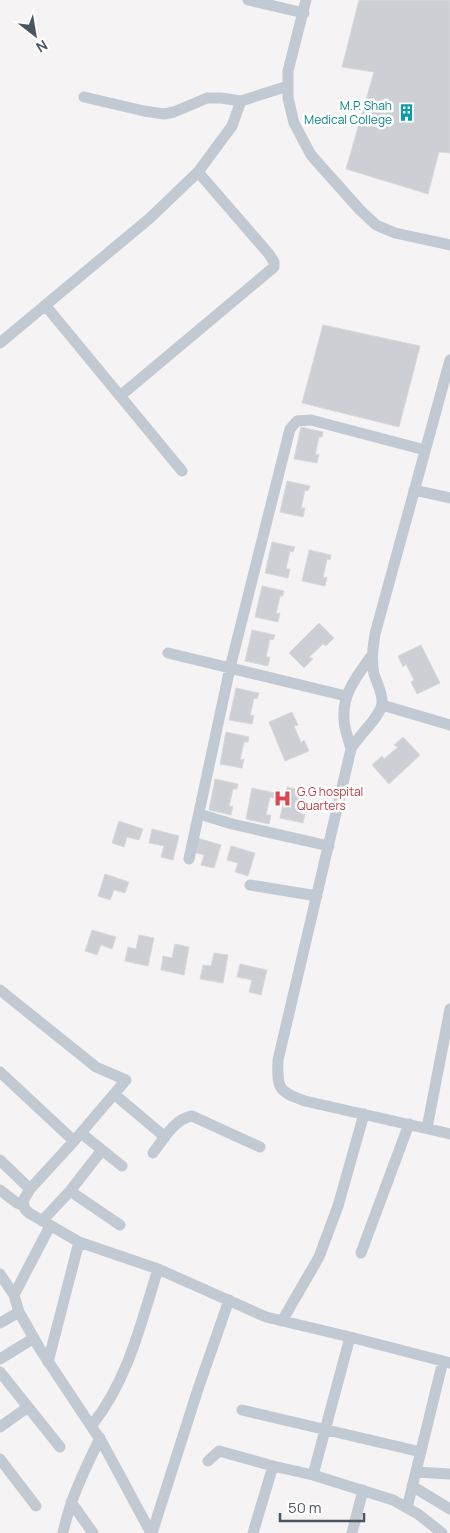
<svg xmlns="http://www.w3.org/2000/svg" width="450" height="1533" viewBox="0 0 450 1533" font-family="Manrope,sans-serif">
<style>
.building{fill:#cdcfd5;stroke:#d7d9de}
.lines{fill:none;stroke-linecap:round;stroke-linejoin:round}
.minor{stroke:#c1cad2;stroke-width:11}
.labels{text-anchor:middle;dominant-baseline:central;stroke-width:5;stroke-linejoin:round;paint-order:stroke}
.culture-label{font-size:12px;fill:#0d838f;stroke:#fff;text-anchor:end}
.health-label{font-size:12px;fill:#be3a42;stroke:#fff;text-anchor:start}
</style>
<rect width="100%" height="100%" fill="#f5f3f3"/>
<path class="building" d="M359,0H450V153L439,152L428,194L346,169L374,72L342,67Z
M323,325L420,346L399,427L302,403Z
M301,427L323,432L322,437H319L315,455L319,454L317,463L294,459Z
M287,481L310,486L308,491L305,490L301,508H305L303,517L280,512Z
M272,542L295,547L293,552L290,551L286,569H290L288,578L265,573Z
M309,550L331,555L330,560L327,559L323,578L327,577L325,586L302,581Z
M262,586L284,591L283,596H280L276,614L280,613L278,622L255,617Z
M319,623L334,638L326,646L323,644L309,657L313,659L304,668L289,653Z
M252,630L275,635L273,640L270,639L266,657H270L268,666L245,661Z
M421,645L440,683L417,694L411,682L414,680L406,664L403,667L398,656Z
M236,688L259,693L257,699L254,698L250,716L254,715L252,724L229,720Z
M292,712L298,725L294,726L301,743L304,740L309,751L285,761L269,722Z
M226,732L249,737L248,742H244L240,760L244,759L242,768L220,764Z
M403,737L420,755L389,784L372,765L382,756L384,759L398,747L394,745Z
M215,779L238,784L237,789H233L229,807L233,806L231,815L209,810Z
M287,787L310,792L309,797L305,796L301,815L305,814L303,823L280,818Z
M252,788L275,793L274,798L270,797L266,815H271L269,824L246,819Z
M119,821L143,829L139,840L127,837L124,847L112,843Z
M152,829L179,836L173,860L161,857L164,846L149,843Z
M197,838L221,845L214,868L201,865L204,855L193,852Z
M231,846L255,853L248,876L235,872L238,863L227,860Z
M105,874L129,882L125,893L114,890L110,900L98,896Z
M92,930L116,937L112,949L101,945L97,955L85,951Z
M139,935L154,938L148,966L125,961L128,947L136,949Z
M175,944L189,947L184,975L161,970L163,956L172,958Z
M214,953L228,955L223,983L200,979L203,965L211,966Z
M240,964L267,970L261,995L249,992L252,980L237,977Z"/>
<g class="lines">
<path class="minor" d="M248,0L304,13
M306,0L288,71V98L294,123L311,155L360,210L376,225L395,233L450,245
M84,97L144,111L164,114L174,112L207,98H221L241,101L288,86
M45,305L182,471
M0,343L150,218L198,172L232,126L241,101
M450,360L375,634C373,648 371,660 374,674C377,684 383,693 382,704C380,717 358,736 351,749L278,1060C277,1088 278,1092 305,1101L450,1134
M120,396L274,267V262L269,254L198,172
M414,490L450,498
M168,653L346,696
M382,705L450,725
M351,749C349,740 344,729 344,719C342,693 358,675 372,655
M199,814L232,824L329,846
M189,859L230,668L290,429L297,421L311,420L425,450
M250,885L317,896
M0,990L96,1067L126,1080L74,1141L30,1189L23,1201L25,1209L29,1213L79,1242L158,1269L266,1317L350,1337L450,1363
M0,1072L74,1141
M114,1094L165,1137
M427,1128L450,1009
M81,1133L122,1166
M153,1153C163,1140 174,1119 192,1116L260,1147
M0,1160L30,1189
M0,1190L17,1203L24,1206
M70,1191L120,1225
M42,1221L70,1191L102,1150
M361,1253L409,1124
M0,1274L14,1295L19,1312L40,1349L103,1444L151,1533
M14,1295L50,1226
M282,1321L319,1257L338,1206L364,1114
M0,1323L19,1312
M0,1359L34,1338
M48,1362L79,1242
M0,1372L60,1447
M242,1410L421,1452
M92,1425C128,1380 141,1323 158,1269
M0,1427L28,1407
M0,1459L36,1506
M208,1461L219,1451L273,1466
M416,1472L450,1474
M313,1475L393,1500L418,1514L442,1533
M412,1486L450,1509
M71,1502L93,1533
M407,1508L443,1361
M63,1533C70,1499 85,1469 100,1438
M152,1533L198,1389L229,1300
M253,1533L273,1466L313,1475L350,1337
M352,1533L363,1490"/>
</g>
<defs>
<symbol id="building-bare" viewBox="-9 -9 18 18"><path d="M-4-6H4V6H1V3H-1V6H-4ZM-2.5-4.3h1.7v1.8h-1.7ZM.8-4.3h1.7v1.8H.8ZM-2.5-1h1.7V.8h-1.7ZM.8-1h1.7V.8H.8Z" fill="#0f9aa8" stroke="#fff" stroke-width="2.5" paint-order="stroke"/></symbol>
<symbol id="hospital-bare" viewBox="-9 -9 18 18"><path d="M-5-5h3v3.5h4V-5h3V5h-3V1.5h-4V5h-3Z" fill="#e0444e" stroke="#fff" stroke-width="2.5" paint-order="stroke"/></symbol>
</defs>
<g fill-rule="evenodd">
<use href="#building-bare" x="394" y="100" width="25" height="25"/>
<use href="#hospital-bare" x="270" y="786" width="25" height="25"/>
</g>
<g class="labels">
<g class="culture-label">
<text x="392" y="105">M.P. Shah<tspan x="392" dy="14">Medical College</tspan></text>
</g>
<g class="health-label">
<text x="297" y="791">G.G hospital<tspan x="297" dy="14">Quarters</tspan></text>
</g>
</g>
<g transform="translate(35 35) rotate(149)" stroke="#ffffff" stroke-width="4" paint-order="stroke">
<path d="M0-4L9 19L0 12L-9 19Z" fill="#4a5661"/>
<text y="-8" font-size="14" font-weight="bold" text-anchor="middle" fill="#4a5661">N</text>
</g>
<path d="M280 1513v8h84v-8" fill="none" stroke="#4a5661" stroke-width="2.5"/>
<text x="288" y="1513" font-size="15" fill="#4a5661" stroke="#ffffff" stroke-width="4" paint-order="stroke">50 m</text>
</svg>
